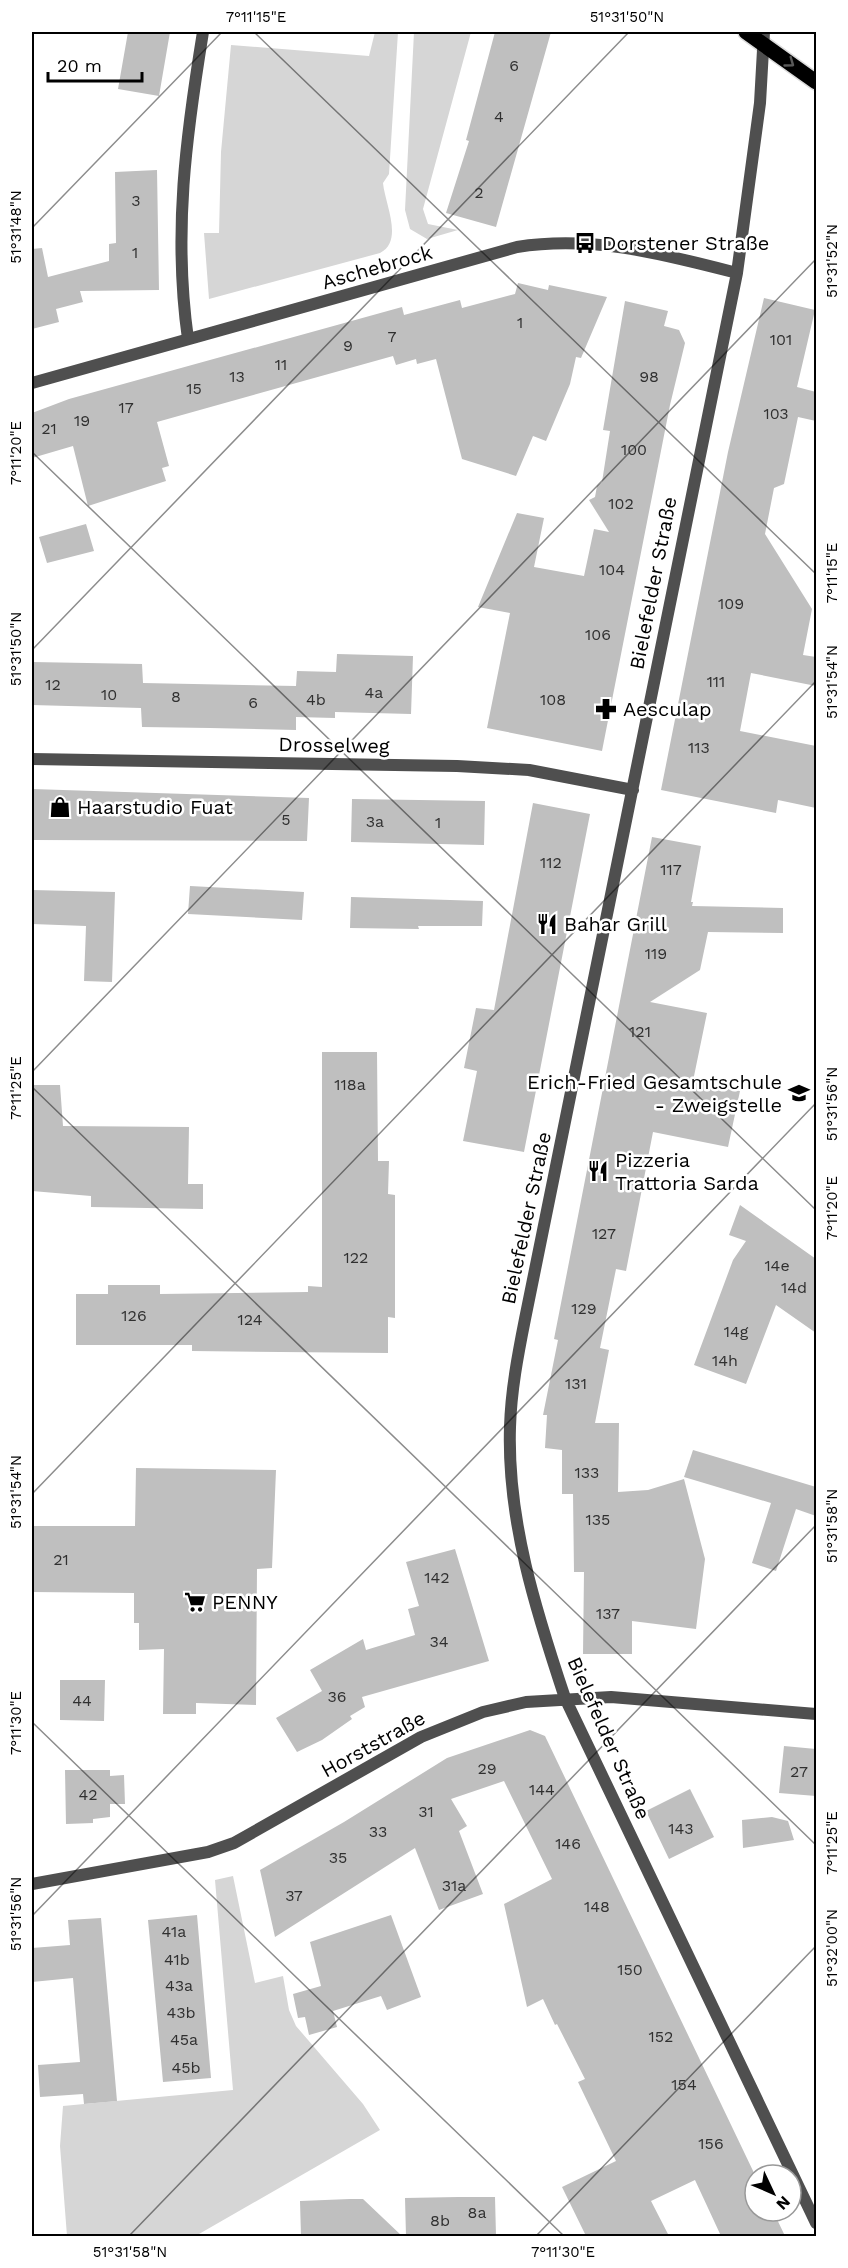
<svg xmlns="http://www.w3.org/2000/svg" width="848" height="2268" viewBox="0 0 848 2268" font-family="'Work Sans',sans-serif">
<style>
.green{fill:#d6d6d6}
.building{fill:#bfbfbf}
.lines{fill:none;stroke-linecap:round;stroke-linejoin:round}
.primary-casing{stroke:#dbdbdb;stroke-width:18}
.street{stroke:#4f4f4f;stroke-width:12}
.primary{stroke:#000;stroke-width:15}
.oneway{stroke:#595959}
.ticks{fill:none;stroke:#000;stroke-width:1.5;stroke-opacity:0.45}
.labels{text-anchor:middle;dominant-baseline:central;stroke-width:5;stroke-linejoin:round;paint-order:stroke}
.number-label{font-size:16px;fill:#303030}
.poi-label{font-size:20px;fill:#000;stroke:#fff;text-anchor:start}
.street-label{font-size:20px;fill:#000;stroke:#fff}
.neatline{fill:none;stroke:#000;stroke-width:2}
.ticks-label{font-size:15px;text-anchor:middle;fill:#000}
</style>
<rect width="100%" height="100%" fill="#fff"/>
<path class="green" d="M375,32H398L389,174L383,183C385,204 404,241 380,253L209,299L204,233H219L221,152L231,45L369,56Z
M414,32H471L423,209L428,224L458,230L427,239L410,229L405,210Z
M233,1876L255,1983L283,1976L289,2010L296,2026L363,2104L380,2130L199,2234V2236H67L60,2146L63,2106L233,2090L215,1880Z"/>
<path class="building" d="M128,32H170L159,96L118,89Z
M495,32H551L496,227L446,213L469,141L466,140Z
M157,170L159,290L80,291L83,302L56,309L59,322L32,329V249L42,248L48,277L109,261V244L116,243L115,172Z
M518,283L548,290L549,285L607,297L581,358L576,357L570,384L546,441L533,436L516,476L462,459L436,359L417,364L416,359L396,365L393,356L157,422L169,466L162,468L166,481L88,506L73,446L32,458V413L69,399L402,307L404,315L460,300L462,308L515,294Z
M764,298L815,310L797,387L816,392V421L798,417L784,484L774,488L765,534L812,609L803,655L816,657V686L751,673L740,731L816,746V808L778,800L776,813L661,790L728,452Z
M625,301L668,311L664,326L679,330L685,343L670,405L602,751L487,728L510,613L478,607L517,513L544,518L534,567L584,576L594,529L609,532L589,500L595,497L597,486L602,482L610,431L603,430Z
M86,524L94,551L47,563L39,537Z
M337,654L413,656L411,714L335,712V718L296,717V730L210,728L142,727L141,708L32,705V662L142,664L143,683L296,686L297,671L336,672Z
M32,789L309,798L307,841L32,840Z
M352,799L485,801L484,845L351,842Z
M533,803L590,814L524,1152L463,1141L477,1071L464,1068L476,1008L494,1010Z
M652,837L701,846L691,902H693L692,906L783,908V933L708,932L700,970L650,1002L707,1013L693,1081L740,1091L728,1147L653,1132L626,1271L616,1269L600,1348L609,1350L595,1423H619L618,1492L648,1490L684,1479L705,1559L696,1629L632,1621V1654H583L584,1572H574L573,1494H562V1450L545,1448L547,1415H543L558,1340L554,1339Z
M190,886L304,892L302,920L188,914Z
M32,890L115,892L112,982L84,981L86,926L32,924Z
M351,897L483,901L482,926H418L419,929L350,928Z
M322,1052H377L378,1161H389L388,1194L395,1195V1318L388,1317V1353L192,1351V1345H76V1294H108V1285H160V1294L308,1292V1286L322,1287Z
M32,1085H60L63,1126L189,1127L188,1184H203V1209L91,1207V1196L32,1191Z
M740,1205L816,1259V1333L776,1305L746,1384L694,1365L733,1260L746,1241L729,1235Z
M693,1450L816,1487V1516L796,1509L776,1571L752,1563L771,1503L684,1477Z
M136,1468L276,1470L272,1568L257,1569L256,1705L196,1703V1714H163L164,1649L139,1650V1623H134V1593L32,1592V1526H135Z
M455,1549L489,1661L362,1697L365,1707L350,1716L352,1719L322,1740L297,1752L276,1718L322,1691L310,1670L363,1639L366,1650L415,1635L408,1609L419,1606L406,1562Z
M60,1680H105L104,1721L60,1720Z
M530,1730L545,1736L755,2175V2211H773L785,2236H721L695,2180L651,2201L669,2236H586L562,2187L616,2161L578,2082L585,2079L557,2024L555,2025L543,1999L527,2007L504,1904L552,1879L504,1781L451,1799L467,1826L459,1831L483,1894L439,1910L415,1848L275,1937L260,1870L344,1822L447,1758Z
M784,1746L816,1749V1796L779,1793Z
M65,1770H110V1776L124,1775L125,1804H110V1817L93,1819V1823L66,1824Z
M690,1789L714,1837L669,1859L646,1811Z
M772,1817L788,1821L794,1840L743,1848L742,1820Z
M197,1915L211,2078L163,2082L148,1920Z
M391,1915L421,1997L387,2010L381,1996L333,2011L337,2027L309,2035L305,2017L298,2018L293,1994L321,1986L310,1942Z
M101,1918L117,2101L84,2104L83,2094L40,2097L38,2065L80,2062L73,1978L32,1982V1948L70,1945L68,1920Z
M458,2197H495L496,2236H406L405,2198Z
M350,2199H363L402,2236H301L300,2201Z"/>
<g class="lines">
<defs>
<path id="primary" d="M746,32L816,82"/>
</defs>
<use href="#primary" class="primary-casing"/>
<path class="street" d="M764,32L760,103L737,273L525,1319C518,1354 511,1391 510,1427C507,1520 536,1611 565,1698L816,2223
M188,339C173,233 186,136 203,32
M32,383L517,247C593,235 663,254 737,273
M32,759L457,766L529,770L633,790
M32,1884L208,1852L234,1843L421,1737L483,1712L526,1702L611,1697L816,1714"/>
<use href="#primary" class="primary"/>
</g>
<defs><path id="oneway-chevron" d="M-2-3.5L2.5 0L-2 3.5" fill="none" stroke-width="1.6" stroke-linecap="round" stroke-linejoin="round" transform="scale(1.5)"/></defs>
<use class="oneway" href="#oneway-chevron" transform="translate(790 63) rotate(36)"/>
<path class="ticks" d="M254,32L816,574M32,228L222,32M32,452L816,1210M32,650L629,32M32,1072L816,259M32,1087L816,1845M32,1494L816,681M32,1722L564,2236M32,1916L816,1103M129,2236L816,1525M536,2236L816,1946"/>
<defs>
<symbol id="bus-bare" viewBox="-9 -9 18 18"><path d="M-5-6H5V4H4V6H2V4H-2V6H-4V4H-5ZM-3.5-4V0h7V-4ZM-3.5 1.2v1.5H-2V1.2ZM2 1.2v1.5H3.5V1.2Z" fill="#000" stroke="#fff" stroke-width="2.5" paint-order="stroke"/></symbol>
<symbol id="pharmacy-bare" viewBox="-9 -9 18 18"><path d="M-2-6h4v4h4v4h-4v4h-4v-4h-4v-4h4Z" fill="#000" stroke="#fff" stroke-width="2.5" paint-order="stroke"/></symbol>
<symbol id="shop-bare" viewBox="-9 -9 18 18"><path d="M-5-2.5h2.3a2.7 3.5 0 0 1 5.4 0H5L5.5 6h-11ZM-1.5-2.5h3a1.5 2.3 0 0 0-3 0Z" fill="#000" stroke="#fff" stroke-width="2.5" paint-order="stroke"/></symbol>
<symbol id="restaurant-bare" viewBox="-9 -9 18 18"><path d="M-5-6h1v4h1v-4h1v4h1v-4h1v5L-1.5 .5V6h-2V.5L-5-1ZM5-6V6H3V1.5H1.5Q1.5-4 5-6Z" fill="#000" stroke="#fff" stroke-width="2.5" paint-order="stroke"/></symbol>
<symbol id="school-bare" viewBox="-9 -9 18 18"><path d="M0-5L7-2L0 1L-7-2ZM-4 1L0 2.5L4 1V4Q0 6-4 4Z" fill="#000" stroke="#fff" stroke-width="2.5" paint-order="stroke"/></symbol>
<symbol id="supermarket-bare" viewBox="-9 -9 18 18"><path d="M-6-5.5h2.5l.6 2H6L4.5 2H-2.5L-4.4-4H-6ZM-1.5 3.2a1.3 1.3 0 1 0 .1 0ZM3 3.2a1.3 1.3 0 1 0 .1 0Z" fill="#000" stroke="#fff" stroke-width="2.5" paint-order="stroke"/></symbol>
</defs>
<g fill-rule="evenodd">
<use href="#bus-bare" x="570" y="228" width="30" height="30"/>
<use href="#pharmacy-bare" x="591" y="694" width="30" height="30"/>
<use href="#shop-bare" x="45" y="792" width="30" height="30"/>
<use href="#restaurant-bare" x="532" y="909" width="30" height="30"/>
<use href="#school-bare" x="784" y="1078" width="30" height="30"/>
<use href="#restaurant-bare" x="583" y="1156" width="30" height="30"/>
<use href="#supermarket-bare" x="180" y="1587" width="30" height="30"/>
</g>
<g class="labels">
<g class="number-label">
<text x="514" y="65">6</text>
<text x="499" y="116">4</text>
<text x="479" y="192">2</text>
<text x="136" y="200">3</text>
<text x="135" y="252">1</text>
<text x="520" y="322">1</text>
<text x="392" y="336">7</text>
<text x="781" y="339">101</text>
<text x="348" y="345">9</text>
<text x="281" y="364">11</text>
<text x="237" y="376">13</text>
<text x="649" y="376">98</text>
<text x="194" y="388">15</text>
<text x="126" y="407">17</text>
<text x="776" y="413">103</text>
<text x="82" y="420">19</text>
<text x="49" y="428">21</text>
<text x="634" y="449">100</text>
<text x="621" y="503">102</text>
<text x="612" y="569">104</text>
<text x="731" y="603">109</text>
<text x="598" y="634">106</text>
<text x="716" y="681">111</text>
<text x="53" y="684">12</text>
<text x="374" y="692">4a</text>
<text x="109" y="694">10</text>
<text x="176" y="696">8</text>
<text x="316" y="699">4b</text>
<text x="553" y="699">108</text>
<text x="253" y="702">6</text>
<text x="699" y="747">113</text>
<text x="286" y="819">5</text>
<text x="375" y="821">3a</text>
<text x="438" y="822">1</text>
<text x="551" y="862">112</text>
<text x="671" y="869">117</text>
<text x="656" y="953">119</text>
<text x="640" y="1031">121</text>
<text x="350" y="1084">118a</text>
<text x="604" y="1233">127</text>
<text x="356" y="1257">122</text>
<text x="777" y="1265">14e</text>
<text x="794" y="1287">14d</text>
<text x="584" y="1308">129</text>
<text x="134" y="1315">126</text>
<text x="250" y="1319">124</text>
<text x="736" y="1331">14g</text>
<text x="725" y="1360">14h</text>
<text x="576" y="1383">131</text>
<text x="587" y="1472">133</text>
<text x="598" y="1519">135</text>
<text x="61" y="1559">21</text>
<text x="437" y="1577">142</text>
<text x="608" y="1613">137</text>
<text x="439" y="1641">34</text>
<text x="337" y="1696">36</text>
<text x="82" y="1700">44</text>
<text x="487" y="1768">29</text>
<text x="799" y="1771">27</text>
<text x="542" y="1789">144</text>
<text x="88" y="1794">42</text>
<text x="426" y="1811">31</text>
<text x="681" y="1828">143</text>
<text x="378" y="1831">33</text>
<text x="568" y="1843">146</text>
<text x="338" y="1857">35</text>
<text x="454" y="1885">31a</text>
<text x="294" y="1895">37</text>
<text x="597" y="1906">148</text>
<text x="174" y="1931">41a</text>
<text x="177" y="1959">41b</text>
<text x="630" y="1969">150</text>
<text x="179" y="1985">43a</text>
<text x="181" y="2012">43b</text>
<text x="661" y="2036">152</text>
<text x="184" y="2039">45a</text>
<text x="186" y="2067">45b</text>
<text x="684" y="2084">154</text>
<text x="711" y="2143">156</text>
<text x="477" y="2212">8a</text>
<text x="440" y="2220">8b</text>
</g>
<g class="poi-label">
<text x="602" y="243">Dorstener Straße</text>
<text x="623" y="709">Aesculap</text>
<text x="77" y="807">Haarstudio Fuat</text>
<text x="564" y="924">Bahar Grill</text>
<text x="782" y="1082" text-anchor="end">Erich-Fried Gesamtschule<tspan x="782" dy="23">- Zweigstelle</tspan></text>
<text x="615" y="1160">Pizzeria<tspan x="615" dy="23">Trattoria Sarda</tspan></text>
<text x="212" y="1602">PENNY</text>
</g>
<g class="street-label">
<text transform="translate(377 267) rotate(-16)">Aschebrock</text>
<text transform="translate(653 583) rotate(-79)">Bielefelder Straße</text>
<text transform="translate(334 745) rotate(1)">Drosselweg</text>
<text transform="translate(526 1218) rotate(-78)">Bielefelder Straße</text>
<text transform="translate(609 1738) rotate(66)">Bielefelder Straße</text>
<text transform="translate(373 1744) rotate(-29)">Horststraße</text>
</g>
</g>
<rect width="848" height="2268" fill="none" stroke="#ffffff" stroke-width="66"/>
<g transform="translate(773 2193) rotate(134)"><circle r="28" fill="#ffffff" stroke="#999999" stroke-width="1.5"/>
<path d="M0-4.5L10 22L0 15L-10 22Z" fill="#000000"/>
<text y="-9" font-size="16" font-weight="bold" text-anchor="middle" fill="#000000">N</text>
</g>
<path d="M48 72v9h94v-9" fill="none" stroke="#000000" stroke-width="3"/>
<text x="57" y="72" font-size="18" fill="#000000" stroke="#ffffff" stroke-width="4.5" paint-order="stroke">20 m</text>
<rect x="33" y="33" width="782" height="2202" class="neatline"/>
<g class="ticks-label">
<text x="256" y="22">7°11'15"E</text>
<text x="627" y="22">51°31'50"N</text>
<text transform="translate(16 227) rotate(-90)" y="5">51°31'48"N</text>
<text transform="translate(832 261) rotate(-90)" y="5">51°31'52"N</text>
<text transform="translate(16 453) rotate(-90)" y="5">7°11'20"E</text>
<text transform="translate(832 573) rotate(-90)" y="5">7°11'15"E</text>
<text transform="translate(16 649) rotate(-90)" y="5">51°31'50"N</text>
<text transform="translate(832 682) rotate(-90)" y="5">51°31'54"N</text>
<text transform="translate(16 1088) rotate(-90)" y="5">7°11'25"E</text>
<text transform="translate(832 1104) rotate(-90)" y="5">51°31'56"N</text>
<text transform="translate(832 1208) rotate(-90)" y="5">7°11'20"E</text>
<text transform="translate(16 1492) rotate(-90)" y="5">51°31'54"N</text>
<text transform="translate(832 1526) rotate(-90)" y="5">51°31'58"N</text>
<text transform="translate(16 1723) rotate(-90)" y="5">7°11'30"E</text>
<text transform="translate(832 1843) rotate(-90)" y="5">7°11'25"E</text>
<text transform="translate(16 1914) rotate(-90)" y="5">51°31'56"N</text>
<text transform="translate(832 1948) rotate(-90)" y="5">51°32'00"N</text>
<text x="130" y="2257">51°31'58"N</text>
<text x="563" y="2257">7°11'30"E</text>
</g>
</svg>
